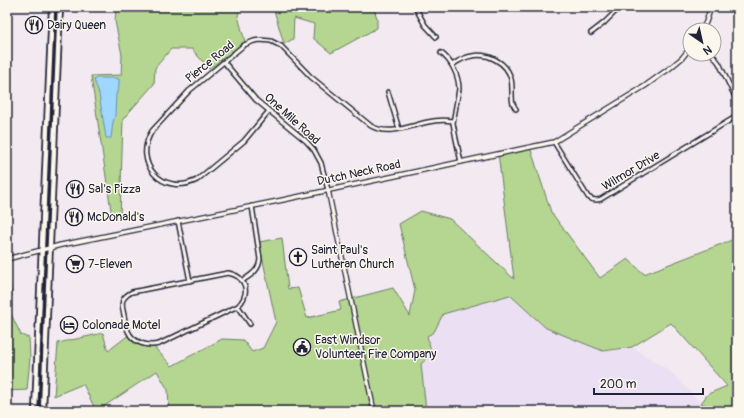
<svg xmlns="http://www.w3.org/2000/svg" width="744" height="418" viewBox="0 0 744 418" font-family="Pangolin,sans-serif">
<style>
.built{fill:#ebe0f3}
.green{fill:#b5d690;stroke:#6c7c66}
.water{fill:#9fd7ff;stroke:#6d8fb1}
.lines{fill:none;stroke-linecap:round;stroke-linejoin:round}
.minor-casing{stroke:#22223b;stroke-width:6}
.tertiary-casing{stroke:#22223b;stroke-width:6}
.trunk-casing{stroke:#22223b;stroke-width:8}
.minor{stroke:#fbf7ec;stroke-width:3}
.tertiary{stroke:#fbf7ec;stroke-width:3.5}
.trunk{stroke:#fbf7ec;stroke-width:4.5}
.labels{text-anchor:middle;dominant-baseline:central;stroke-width:3;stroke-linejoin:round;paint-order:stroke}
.poi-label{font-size:12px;fill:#22223b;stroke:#fbf7ec;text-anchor:start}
.street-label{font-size:12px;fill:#22223b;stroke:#fbf7ec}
</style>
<rect width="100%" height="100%" fill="#f2eaf0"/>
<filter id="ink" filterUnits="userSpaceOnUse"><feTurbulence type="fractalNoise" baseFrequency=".025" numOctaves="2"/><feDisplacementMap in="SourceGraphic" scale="8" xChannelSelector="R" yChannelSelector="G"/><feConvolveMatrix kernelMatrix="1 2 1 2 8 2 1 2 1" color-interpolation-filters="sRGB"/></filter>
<g filter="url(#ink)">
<path class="built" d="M510,295L546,328L603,351L632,347L659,364L670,371L701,403L721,411H421L426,410L421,364L432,354L427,336L434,332L443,314Z"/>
<path class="green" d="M116,7H240L238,16L245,42L209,69L192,49H171L155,68L154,84L123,119L120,219L112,217L91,76L121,75L122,55L115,21Z
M273,7H373L377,18V28L331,53L313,38L314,24L294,18L293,39L284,44Z
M530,147L551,212L600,278L628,259L644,274L737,238V411H721L701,403L708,394L727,386L671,323L632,347L603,351L546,328L510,295L443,314L434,332L427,336L432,354L421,364L426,410L421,411H226L225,410L224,411H169L168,390L157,371L97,411H96L83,384L54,396L58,343L103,333L108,351L130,334L153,346L172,366L222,339L243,340L252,352L263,348L276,322L259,242L282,238L288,289L298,288L307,318L341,310L339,302L393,288L410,316L415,290L399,224L421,211L450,219L514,279L498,153Z
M7,269L12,296H7Z
M7,300L10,312L21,335L29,338L30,358L27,390L7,391Z"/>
<path class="water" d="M96,78H115L119,79V86L116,95L115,116L113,122L111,138H106L99,94L94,80Z"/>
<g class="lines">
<defs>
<path id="minor" d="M415,7L425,25L436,37
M591,33L604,23L620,7
M441,53C451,60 459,76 459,89L453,123L456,139L461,162
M712,54L719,63L737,101
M224,62L256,100L306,141L314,150L321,163L328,190
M452,65C458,61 464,57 472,56C488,53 507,62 511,79C513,86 511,99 513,104C514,106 515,108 516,109
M388,92L399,129
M269,111L244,141L197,180C163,197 132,163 152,131L189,91L244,45L254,41L260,40L271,41L281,46L311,77L371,126C389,136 409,126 428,122C437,120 445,120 453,121
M554,142L588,197C592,200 596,201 601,199L737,116
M178,221L190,281
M228,273C246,276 251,293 238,306L159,344C147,347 133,343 128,331C125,326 125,320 124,315C123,310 121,305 123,300C125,296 128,294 132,292Z
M242,281C251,275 259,271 260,259L252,206
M238,306L250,324"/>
<path id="tertiary" d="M702,30L706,22L711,7
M328,190L374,411
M7,259L61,245L278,201L540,145L554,142L562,137L645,86L670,68L682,58L690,48"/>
<path id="trunk" d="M35,411L52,7
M43,411L60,7"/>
</defs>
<use href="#minor" class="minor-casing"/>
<use href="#tertiary" class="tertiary-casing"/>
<use href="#trunk" class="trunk-casing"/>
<use href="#minor" class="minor"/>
<use href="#tertiary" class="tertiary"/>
<use href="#trunk" class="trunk"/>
</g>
</g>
<defs>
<symbol id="restaurant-ring" viewBox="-11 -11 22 22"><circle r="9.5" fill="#fbf7ec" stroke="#22223b" stroke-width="1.5"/><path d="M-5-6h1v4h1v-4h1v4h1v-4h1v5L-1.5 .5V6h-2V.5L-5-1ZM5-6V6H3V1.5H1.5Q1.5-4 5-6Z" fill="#22223b"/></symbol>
<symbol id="church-ring" viewBox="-11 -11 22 22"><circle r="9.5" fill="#fbf7ec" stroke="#22223b" stroke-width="1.5"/><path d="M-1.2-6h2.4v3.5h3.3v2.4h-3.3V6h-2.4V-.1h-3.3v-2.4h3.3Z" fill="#22223b"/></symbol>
<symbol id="supermarket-ring" viewBox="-11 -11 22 22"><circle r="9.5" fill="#fbf7ec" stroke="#22223b" stroke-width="1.5"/><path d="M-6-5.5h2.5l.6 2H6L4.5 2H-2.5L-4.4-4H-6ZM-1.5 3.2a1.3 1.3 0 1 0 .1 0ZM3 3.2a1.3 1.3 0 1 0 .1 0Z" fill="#22223b"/></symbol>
<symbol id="hotel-ring" viewBox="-11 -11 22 22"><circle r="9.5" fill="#fbf7ec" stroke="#22223b" stroke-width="1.5"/><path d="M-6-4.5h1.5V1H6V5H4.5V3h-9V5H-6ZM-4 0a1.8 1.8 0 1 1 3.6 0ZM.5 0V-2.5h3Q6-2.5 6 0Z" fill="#22223b"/></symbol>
<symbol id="civic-ring" viewBox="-11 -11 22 22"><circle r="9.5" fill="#fbf7ec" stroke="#22223b" stroke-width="1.5"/><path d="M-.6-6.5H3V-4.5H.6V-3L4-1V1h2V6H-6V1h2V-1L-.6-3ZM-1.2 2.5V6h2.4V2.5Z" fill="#22223b"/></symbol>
</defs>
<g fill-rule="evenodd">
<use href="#restaurant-ring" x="24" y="15" width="20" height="20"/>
<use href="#restaurant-ring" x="65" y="179" width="20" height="20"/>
<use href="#restaurant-ring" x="64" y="207" width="20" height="20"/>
<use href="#church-ring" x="288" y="247" width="20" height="20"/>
<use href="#supermarket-ring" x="65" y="254" width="20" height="20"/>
<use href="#hotel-ring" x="59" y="315" width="20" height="20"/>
<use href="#civic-ring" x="292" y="337" width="20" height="20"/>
</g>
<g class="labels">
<g class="poi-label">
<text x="47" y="25">Dairy Queen</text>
<text x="88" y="189">Sal's Pizza</text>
<text x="87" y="217">McDonald's</text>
<text x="311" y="250">Saint Paul's<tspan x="311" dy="14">Lutheran Church</tspan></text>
<text x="88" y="264">7-Eleven</text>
<text x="82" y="325">Colonade Motel</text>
<text x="315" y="340">East Windsor<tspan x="315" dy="14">Volunteer Fire Company</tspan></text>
</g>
<g class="street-label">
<text transform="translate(210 62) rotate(-39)">Pierce Road</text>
<text transform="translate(292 119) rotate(42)">One Mile Road</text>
<text transform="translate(631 171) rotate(-31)">Wilmor Drive</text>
<text transform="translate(359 173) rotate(-12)">Dutch Neck Road</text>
</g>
</g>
<rect width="744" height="418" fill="none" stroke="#fbf7ec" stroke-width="24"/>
<rect x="12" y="12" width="720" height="394" fill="none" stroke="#22223b" stroke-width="1.5" filter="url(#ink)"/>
<g transform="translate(702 42) rotate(146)"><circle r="19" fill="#fbf7ec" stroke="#a4a2a5"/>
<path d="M0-3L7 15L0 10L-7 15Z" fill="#22223b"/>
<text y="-6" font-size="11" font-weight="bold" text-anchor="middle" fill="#22223b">N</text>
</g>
<path d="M594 388v6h109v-6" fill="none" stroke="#22223b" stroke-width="2"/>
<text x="600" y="388" font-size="12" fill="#22223b" stroke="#fbf7ec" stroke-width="3" paint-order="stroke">200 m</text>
</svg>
